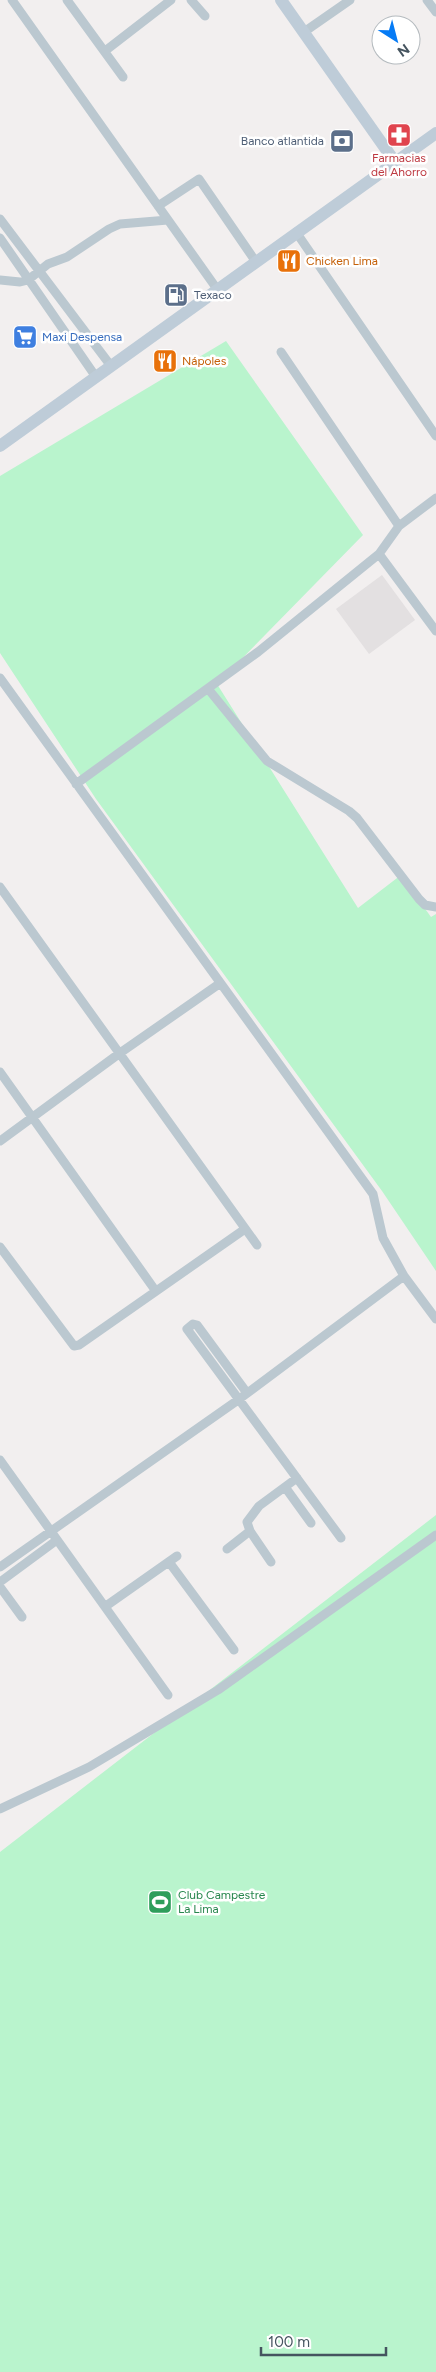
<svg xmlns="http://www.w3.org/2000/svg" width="436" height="2372" viewBox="0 0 436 2372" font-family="Figtree,sans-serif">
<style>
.education{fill:#e3e0e1}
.green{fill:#b9f4cd}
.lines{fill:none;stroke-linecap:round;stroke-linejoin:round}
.street{stroke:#bbc8d0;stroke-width:9}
.secondary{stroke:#beccd8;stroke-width:12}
.labels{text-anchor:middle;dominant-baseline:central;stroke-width:5;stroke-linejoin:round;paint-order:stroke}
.service-label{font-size:12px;fill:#4e5e75;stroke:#fff;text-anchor:end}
.health-label{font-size:12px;fill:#be3a42;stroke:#fff}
.food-label{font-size:12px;fill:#c56008;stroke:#fff;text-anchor:start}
.shop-label{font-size:12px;fill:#366cbe;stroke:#fff;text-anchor:start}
.leisure-label{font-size:12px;fill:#27864d;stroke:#fff;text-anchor:start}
</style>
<rect width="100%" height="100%" fill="#f2efef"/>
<path class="education" d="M382,575L415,620L369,654L336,609Z"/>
<path class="green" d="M226,341L363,535L217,684L358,908L401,875L431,917L436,914V1271L382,1191L96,799L0,653V476Z
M436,1515V2372H0V1852Z"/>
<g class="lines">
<path class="street" d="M12,0L217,289
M67,0L123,77
M191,0L205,16
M427,0L436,12
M304,32L350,0
M105,51L171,0
M158,206L199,179L256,262
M0,219L111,366
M296,232L436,436
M0,238L96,377
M0,280L20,282L28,280L48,264L67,257L109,229L120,224L168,220
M281,352L399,526
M379,554L436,631
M0,678L373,1194L383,1238L404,1276L238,1400L0,1567
M209,690L267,761L349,811L357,818L419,899L425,905L436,907
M76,784L258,652L379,554L399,526L436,498
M0,887L257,1245
M0,1072L155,1290
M0,1141L120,1053L219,984
M0,1247L74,1346L79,1345L245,1229
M404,1276L436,1319
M247,1393L197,1325L193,1324L187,1329L341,1538
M0,1460L168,1695
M285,1487L311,1523
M227,1549L250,1531
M169,1562L234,1650
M271,1562L250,1531L247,1522L259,1506L297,1478
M0,1582L57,1540
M0,1587L22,1617
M106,1606L177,1556
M0,1809L89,1767L218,1690L436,1535"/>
<path class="secondary" d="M281,0L395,162
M0,446L436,133"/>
</g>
<defs>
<symbol id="pharmacy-square" viewBox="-11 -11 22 22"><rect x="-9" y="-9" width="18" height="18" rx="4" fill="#e0444e" stroke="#fff"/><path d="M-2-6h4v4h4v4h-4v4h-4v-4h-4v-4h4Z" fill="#fff"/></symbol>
<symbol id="bank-square" viewBox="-11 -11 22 22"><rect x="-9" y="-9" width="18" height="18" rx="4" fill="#5c6f8a" stroke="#fff"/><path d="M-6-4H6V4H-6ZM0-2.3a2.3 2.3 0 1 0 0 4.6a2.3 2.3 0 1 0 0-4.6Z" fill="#fff"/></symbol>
<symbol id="restaurant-square" viewBox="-11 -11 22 22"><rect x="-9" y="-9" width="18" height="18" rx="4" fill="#e8710a" stroke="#fff"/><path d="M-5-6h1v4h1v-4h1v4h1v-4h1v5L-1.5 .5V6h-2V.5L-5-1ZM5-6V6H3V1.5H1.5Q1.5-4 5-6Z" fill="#fff"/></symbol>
<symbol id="fuel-square" viewBox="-11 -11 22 22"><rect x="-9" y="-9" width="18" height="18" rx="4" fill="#5c6f8a" stroke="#fff"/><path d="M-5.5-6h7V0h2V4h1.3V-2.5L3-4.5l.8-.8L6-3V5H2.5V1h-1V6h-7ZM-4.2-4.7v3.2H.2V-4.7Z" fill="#fff"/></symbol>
<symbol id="supermarket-square" viewBox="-11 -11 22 22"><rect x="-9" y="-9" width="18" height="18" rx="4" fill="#3f7fe0" stroke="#fff"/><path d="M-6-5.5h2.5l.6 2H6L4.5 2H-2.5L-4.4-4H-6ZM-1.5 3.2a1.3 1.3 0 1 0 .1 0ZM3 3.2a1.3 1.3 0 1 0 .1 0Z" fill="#fff"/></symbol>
<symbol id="stadium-square" viewBox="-11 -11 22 22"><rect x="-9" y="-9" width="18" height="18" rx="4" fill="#2e9e5b" stroke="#fff"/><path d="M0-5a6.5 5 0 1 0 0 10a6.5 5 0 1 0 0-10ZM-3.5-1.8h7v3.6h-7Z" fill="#fff"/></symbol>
</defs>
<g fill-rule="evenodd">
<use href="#pharmacy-square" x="385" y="121" width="28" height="28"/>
<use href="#bank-square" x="328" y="127" width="28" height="28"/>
<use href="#restaurant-square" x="275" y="247" width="28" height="28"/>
<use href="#fuel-square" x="162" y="281" width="28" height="28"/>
<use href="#supermarket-square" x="11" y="323" width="28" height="28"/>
<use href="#restaurant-square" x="151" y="347" width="28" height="28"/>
<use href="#stadium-square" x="146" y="1888" width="28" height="28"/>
</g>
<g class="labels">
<g class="service-label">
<text x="324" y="141">Banco atlantida</text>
<text x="194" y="295" text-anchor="start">Texaco</text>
</g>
<g class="health-label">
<text x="399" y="158">Farmacias<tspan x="399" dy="14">del Ahorro</tspan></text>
</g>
<g class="food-label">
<text x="306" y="261">Chicken Lima</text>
<text x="182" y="361">Nápoles</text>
</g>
<g class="shop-label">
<text x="42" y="337">Maxi Despensa</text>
</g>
<g class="leisure-label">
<text x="178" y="1895">Club Campestre<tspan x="178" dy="14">La Lima</tspan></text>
</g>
</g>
<g transform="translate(396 40) rotate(144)"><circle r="24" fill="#ffffff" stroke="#b5bbbf"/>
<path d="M0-4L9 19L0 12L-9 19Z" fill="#067bf5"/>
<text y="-8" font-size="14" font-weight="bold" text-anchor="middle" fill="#45545f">N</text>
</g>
<path d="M261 2347v8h125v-8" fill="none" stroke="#45545f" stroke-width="2.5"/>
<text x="268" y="2347" font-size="15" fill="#45545f" stroke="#ffffff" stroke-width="4" paint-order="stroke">100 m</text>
</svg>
